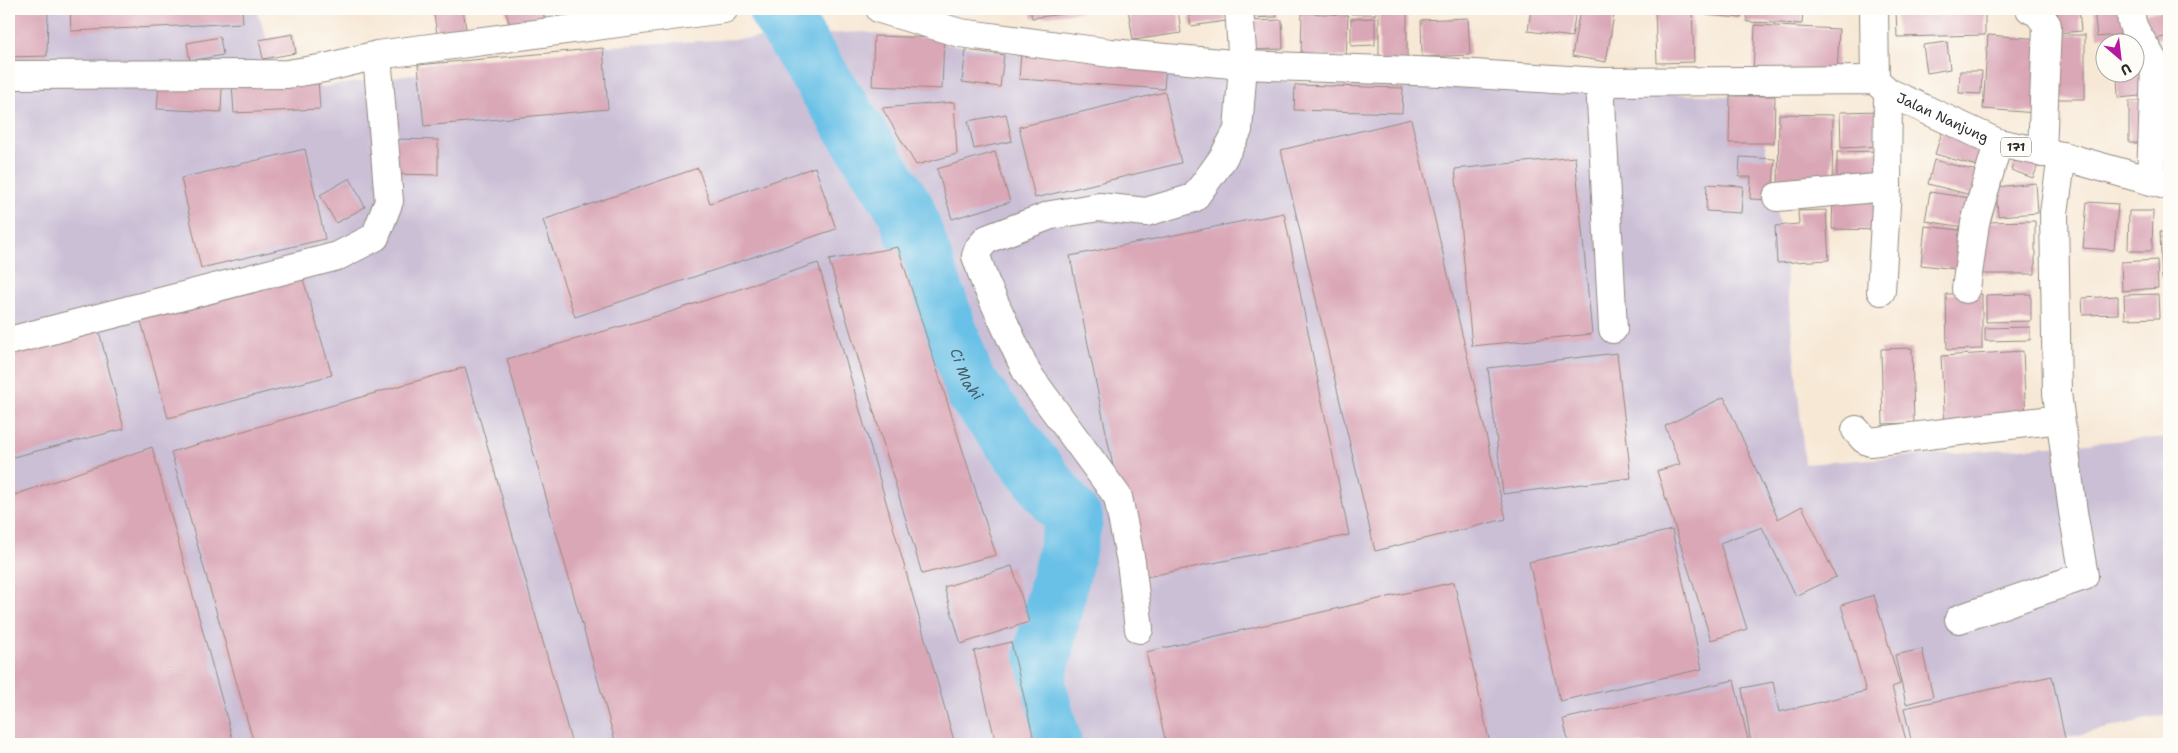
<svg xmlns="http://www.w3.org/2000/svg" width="2178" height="753" viewBox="0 0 2178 753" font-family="'Shantell Sans',sans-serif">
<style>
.industrial{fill:#cbbfd6}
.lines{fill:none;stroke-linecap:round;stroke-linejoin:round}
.river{stroke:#6ac1e7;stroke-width:58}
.building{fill:#daa7b7}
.minor-casing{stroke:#918a80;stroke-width:30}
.major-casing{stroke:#918a80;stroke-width:30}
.minor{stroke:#fff;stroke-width:28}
.major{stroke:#fff;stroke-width:28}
.labels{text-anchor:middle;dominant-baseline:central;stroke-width:4;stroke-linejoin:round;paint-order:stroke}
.shield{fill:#fdfcf7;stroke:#6a6a68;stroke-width:1}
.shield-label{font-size:12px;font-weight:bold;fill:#2b2b2b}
.street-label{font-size:14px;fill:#2b2b2b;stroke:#fdfcf7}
.water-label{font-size:15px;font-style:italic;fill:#41606d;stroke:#fdfcf7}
</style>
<rect width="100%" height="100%" fill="#fdfcf7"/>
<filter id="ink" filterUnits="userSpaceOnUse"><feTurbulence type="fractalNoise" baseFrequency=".02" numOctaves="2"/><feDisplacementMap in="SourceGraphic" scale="10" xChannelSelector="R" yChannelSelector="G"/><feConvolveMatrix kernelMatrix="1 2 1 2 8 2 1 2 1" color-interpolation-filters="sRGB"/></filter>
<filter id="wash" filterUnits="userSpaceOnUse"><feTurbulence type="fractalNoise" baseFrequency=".0096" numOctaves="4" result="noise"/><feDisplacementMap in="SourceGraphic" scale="20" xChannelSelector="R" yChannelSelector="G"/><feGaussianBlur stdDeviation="1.12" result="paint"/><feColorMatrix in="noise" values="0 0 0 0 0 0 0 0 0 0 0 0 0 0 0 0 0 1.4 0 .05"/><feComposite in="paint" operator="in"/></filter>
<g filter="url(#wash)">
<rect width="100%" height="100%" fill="#f7e8d5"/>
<path class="industrial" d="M9,9H256L287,92L609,46L864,32L1184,78L1757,97L1785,262L1805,464L2169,437V714L2039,744H9Z"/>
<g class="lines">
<path class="river" id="s1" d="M777,9L906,210L966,381L1074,520L1036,683L1053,744"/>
</g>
<g id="blocks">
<path class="building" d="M9,9H48L47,56L9,57Z
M70,9H242L243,23L71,31Z
M433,9H463L467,35L438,40Z
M505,9H542L545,20L511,29Z
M981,9H1020V10L981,12Z
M1030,9H1092L1093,10L1032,18Z
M1128,9H1178L1181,33L1133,40Z
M1188,9H1224L1226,21L1191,26Z
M1245,9H1276L1277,17L1246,18Z
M1351,9H1376V14H1351Z
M1379,9H1407V61H1379Z
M1531,9H1576L1572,37L1528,31Z
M1580,9H1615L1606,62L1572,56Z
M1655,9H1692L1694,62L1657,63Z
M1707,9H1742L1741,18L1706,15Z
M1747,9H1803L1802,24L1747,22Z
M1896,9H1985V35L1897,37Z
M2057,9H2079L2081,31L2059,33Z
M2094,9H2124L2126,34L2097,37Z
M2168,9L2169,36L2151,40L2145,14Z
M1302,13L1348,15L1346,57L1301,56Z
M1375,18V45L1351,46V19Z
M1468,18L1470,55L1422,57L1421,20Z
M1282,20L1283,49L1248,50L1247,21Z
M1755,25L1839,29L1837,78L1753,75Z
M293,34L296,53L263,59L259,40Z
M1988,35L2042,39L2037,113L1983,109Z
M2052,35H2085V99H2052Z
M874,36L944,38L942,89L872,86Z
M220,37L223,55L190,61L187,43Z
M1947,42L1950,69L1927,73L1923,45Z
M603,48L608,109L424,126L418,65Z
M966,50L1004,55L1000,87L962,82Z
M1021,53L1166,64L1164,89L1019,79Z
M2169,54V76H2167L2161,57Z
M1960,71H1982L1981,94L1959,93Z
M2148,72L2150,95L2118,98L2117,74Z
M318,79L320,109L234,113L232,84Z
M159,83L222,86L221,112L157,109Z
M1295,85L1403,88L1402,113L1294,110Z
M1165,92L1181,163L1035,198L1019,127Z
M1730,96H1775L1774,143H1729Z
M2129,101H2149V143H2129Z
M954,102L957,154L916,165L882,108Z
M1881,111L1882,146L1841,148L1840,112Z
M1006,114L1012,141L974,149L968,121Z
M1779,114L1833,115L1832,191L1778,190Z
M1411,119L1506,519L1375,551L1281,150Z
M1942,132L1995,147L1987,169L1935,154Z
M397,139L438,140V175L395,174Z
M305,149L325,239L201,268L181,178Z
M1882,151V182L1837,184V152Z
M995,152L1010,202L952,219L937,169Z
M1575,157L1592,334L1472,346L1455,169Z
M1740,157L1775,159L1772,200L1750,199L1751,177H1739Z
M2016,157L2038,165L2033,178L2011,170Z
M1934,160L1985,173L1979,197L1928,184Z
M815,167L836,229L575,317L543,220L698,168L710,203Z
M350,178L365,207L336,223L320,195Z
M2036,183L2038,213L1998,216L1996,187Z
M1707,184L1743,186L1741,213L1706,211Z
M1930,192L1976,199L1971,228L1925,221Z
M1833,194L1883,195L1882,230L1832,229Z
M2087,202L2118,204L2114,250L2083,248Z
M1826,210L1829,260L1777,263L1775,226L1799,224L1798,211Z
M2129,211H2153L2152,251H2128Z
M1284,213L1349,535L1136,579L1070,256Z
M9,216L14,258L9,259Z
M2035,221V274H1983V222Z
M1925,226L1968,231L1964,270L1921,265Z
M2160,232H2169V278H2162Z
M898,247L996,555L922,574L829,260Z
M2157,260L2158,288L2122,291L2121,262Z
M818,263L955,744H616L507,359L664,314Z
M302,276L332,375L168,418L139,314Z
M1946,294H1982V349L1947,350Z
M2031,294V321L1986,322V295Z
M2158,294L2159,318L2125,319L2124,295Z
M2118,296V314L2083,315L2082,298Z
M97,323L124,429L9,458V346Z
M2030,327V340L1985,341V328Z
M1912,348L1914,423L1883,424L1881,349Z
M2023,351L2026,421L1945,429L1941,356Z
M1617,353L1631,478L1503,494L1488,368Z
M465,367L572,744H254L171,452Z
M1724,397L1778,519L1802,506L1836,577L1796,596L1762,527L1720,543L1747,629L1711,640L1657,471L1680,464L1665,426Z
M152,447L234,744H9V497Z
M1672,530L1702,669L1560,701L1529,562Z
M1012,566L1029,622L961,644L944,587Z
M1454,582L1490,744H1166L1146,652Z
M1874,595L1900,684L1892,687L1907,744H1751L1742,688L1773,682L1779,712L1866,691L1841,605Z
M1011,642L1035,744H996L974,651Z
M1922,649L1933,697L1906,704L1895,655Z
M2052,676L2066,744H1912L1904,708Z
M1734,680L1749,744H1569L1563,719Z"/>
</g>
</g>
<g filter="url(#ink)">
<use href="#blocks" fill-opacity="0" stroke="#918a80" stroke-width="1"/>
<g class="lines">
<defs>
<path id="minor" d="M880,9L960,33L1111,53L1243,65L1443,72L1600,82L1875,80
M2030,9L2038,13L2047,25L2042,153
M2132,9C2126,30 2151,47 2155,67L2151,179
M9,75L287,74L325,68L377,55L724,9
M1600,82L1613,329
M1777,197L1887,187L1888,92
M1966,289L1975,223L1998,143
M1881,291L1887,187
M9,341L338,256L375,237L389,201L377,55
M1856,430L1864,439L1870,442L2060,419
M1959,619L2084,576L2073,512L2057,393L2054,213L2062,156
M1139,629L1131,562L1118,497L1027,373L985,282L976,256L979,248L987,239L1051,215L1099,207L1146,212L1194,198L1223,158L1238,130L1243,65L1239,9"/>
<g id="major">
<path id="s2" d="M1874,9L1875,80L1888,92L1998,143L2062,156L2169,186"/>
</g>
</defs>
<use href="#minor" class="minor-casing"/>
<use href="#major" class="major-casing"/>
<use href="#minor" class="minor"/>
<use href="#major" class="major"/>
</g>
</g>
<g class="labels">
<rect class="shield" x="2001" y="137.5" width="30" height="19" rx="4"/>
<g class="shield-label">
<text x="2016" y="147">171</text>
</g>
<g class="street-label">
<text stroke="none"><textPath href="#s2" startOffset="149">Jalan Nanjung</textPath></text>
</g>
<g class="water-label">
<text stroke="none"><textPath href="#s1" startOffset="414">Ci Mahi</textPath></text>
</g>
</g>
<rect width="2178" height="753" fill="none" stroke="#fdfcf7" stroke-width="30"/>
<g transform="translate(2120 58) rotate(152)"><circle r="24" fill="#fdfcf7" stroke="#a9a8a5"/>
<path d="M0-4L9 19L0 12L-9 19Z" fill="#b5179e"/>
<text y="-8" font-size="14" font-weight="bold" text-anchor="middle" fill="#2b2b2b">U</text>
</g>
</svg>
